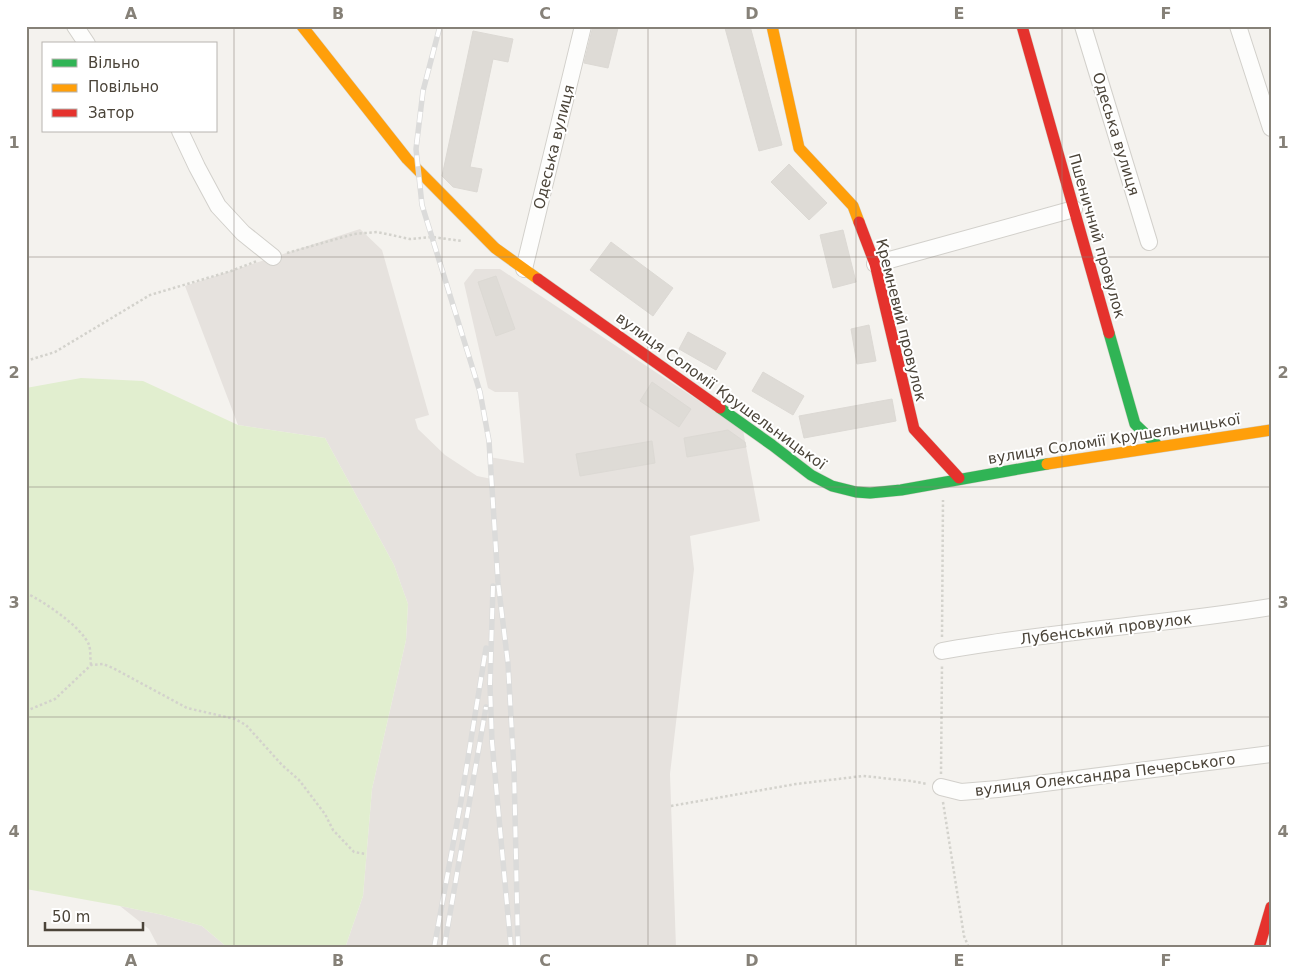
<svg xmlns="http://www.w3.org/2000/svg" width="1297" height="974" viewBox="0 0 1297 974" font-family="'DejaVu Sans',sans-serif">
<style>
.industrial{fill:#e6e2de}
.green{fill:#e1eecf}
.building{fill:#dedbd6;stroke:#dcd9d4}
.lines{fill:none;stroke-linecap:round;stroke-linejoin:round}
.street-casing{stroke:#d2d0cb;stroke-width:18}
.fast-casing{stroke:#d3cfc5;stroke-width:12}
.slow-casing{stroke:#d3cfc5;stroke-width:12}
.jam-casing{stroke:#d3cfc5;stroke-width:12}
.path{stroke:#d3d2cc;stroke-width:2.5;stroke-dasharray:2.5 2.5;stroke-linecap:butt}
.street{stroke:#fdfdfc;stroke-width:16}
.fast{stroke:#30b455;stroke-width:11}
.slow{stroke:#ff9f0a;stroke-width:11}
.jam{stroke:#e5322d;stroke-width:11}
.rail-casing{stroke:#dbdbda;stroke-width:5.5}
.rail{stroke:#fff;stroke-width:4;stroke-dasharray:11;stroke-linecap:butt}
.grid{fill:none;stroke:#868178;stroke-width:1;stroke-opacity:0.55}
.labels{text-anchor:middle;dominant-baseline:central;stroke-width:4;stroke-linejoin:round;paint-order:stroke}
.street-label{font-size:15px;fill:#4b4439;stroke:#fff}
.neatline{fill:none;stroke:#868178;stroke-width:2}
.grid-label{font-size:16px;text-anchor:middle;font-weight:bold;fill:#868178}
</style>
<rect width="100%" height="100%" fill="#f4f2ee"/>
<path class="industrial" d="M360,229L382,250L429,415L415,419L418,429L445,455L477,476L492,479L489,457L524,463L518,392H495L488,388L464,283L475,269H500L743,430L760,521L690,536L694,569L670,774L676,948H345L363,896L372,789L406,640L408,604L394,565L325,438L238,425L185,286Z
M120,906L163,915L202,926L228,948H159L149,929Z"/>
<path class="green" d="M81,378L143,381L238,425L325,438L394,565L408,604L406,640L372,789L363,896L345,948H228L202,926L163,915L120,906L26,889V388Z"/>
<path class="building" d="M593,26L618,28L608,68L584,63Z
M732,26H750L782,145L759,151L725,28Z
M473,31L513,39L508,62L493,59L470,167L482,169L477,192L453,187L442,176Z
M789,164L827,203L809,220L771,182Z
M843,230L856,282L833,288L820,235Z
M611,242L673,288L653,316L590,270Z
M496,276L515,329L496,336L478,282Z
M869,325L876,361L857,364L851,329Z
M688,332L726,353L716,370L679,349Z
M763,372L804,396L793,415L752,391Z
M652,382L691,409L679,427L640,401Z
M892,399L896,421L804,438L799,416Z
M728,430L745,442L746,447L687,457L684,438Z
M652,441L655,463L580,476L576,454Z"/>
<g class="lines">
<defs>
<path id="street" d="M75,26L87,44
M1083,26L1149,242
M1238,26L1271,128
M180,131L197,167L218,206L243,233L273,257
M875,264L1074,209
M524,269L583,26
M942,651C1051,631 1162,625 1271,607
M941,787L961,792L998,789L1271,754"/>
<path id="fast" d="M1109,333L1135,424L1158,446
M720,408L772,445L811,475L832,486L856,492L870,493L901,490L1047,464"/>
<path id="slow" d="M302,26L407,159L495,248L538,279
M772,26L799,148L853,206L859,222
M1047,464L1271,430"/>
<path id="jam" d="M1022,26L1109,333
M859,222L875,264L914,429L959,478
M538,279L720,408
M1259,948L1271,907"/>
</defs>
<use href="#street" class="street-casing"/>
<use href="#fast" class="fast-casing"/>
<use href="#slow" class="slow-casing"/>
<use href="#jam" class="jam-casing"/>
<path class="path" d="M287,253L354,234L377,232L410,239L432,237L462,241
M26,361L55,352L150,295L231,271L257,261
M26,593C43,601 82,627 89,645C91,651 90,659 91,665
M942,637L943,500
M26,711L55,699L91,665L103,664L113,668L187,708L235,719L246,725L282,765L299,780L325,814L333,830L354,852L366,854
M941,774L942,665
M943,802L964,936L969,948
M671,806L796,784L863,776L911,781L927,784"/>
<use href="#street" class="street"/>
<use href="#fast" class="fast"/>
<use href="#slow" class="slow"/>
<use href="#jam" class="jam"/>
<defs>
<path id="rail" d="M440,26L423,91L416,149L422,205L480,392L489,441L498,582L508,664L514,769L518,948
M493,586L490,685L492,742L511,948
M434,948L461,801L486,648
M444,948L486,707"/>
</defs>
<use href="#rail" class="rail-casing"/>
<use href="#rail" class="rail"/>
</g>
<path class="grid" d="M234,26V948M442,26V948M648,26V948M856,26V948M1062,26V948M26,257H1271M26,487H1271M26,717H1271"/>
<g class="labels">
<g class="street-label">
<text transform="translate(1116 134) rotate(73)">Одеська вулиця</text>
<text transform="translate(554 147) rotate(-76)">Одеська вулиця</text>
<text transform="translate(1097 236) rotate(74)">Пшеничний провулок</text>
<text transform="translate(901 320) rotate(76)">Кремневий провулок</text>
<text transform="translate(721 391) rotate(36)">вулиця Соломії Крушельницької</text>
<text transform="translate(1114 439) rotate(-9)">вулиця Соломії Крушельницької</text>
<text transform="translate(1106 629) rotate(-7)">Лубенський провулок</text>
<text transform="translate(1105 775) rotate(-7)">вулиця Олександра Печерського</text>
</g>
</g>
<rect width="1297" height="974" fill="none" stroke="#ffffff" stroke-width="55"/>
<rect x="42" y="42" width="175" height="90" fill="#ffffff" stroke="#b7b4b0"/>
<rect x="52" y="59" width="25" height="8" fill="#30b455" stroke="#b7b4b0"/>
<text x="88" y="68" font-size="15" fill="#4b4439">Вільно</text>
<rect x="52" y="84" width="25" height="8" fill="#ff9f0a" stroke="#b7b4b0"/>
<text x="88" y="92" font-size="15" fill="#4b4439">Повільно</text>
<rect x="52" y="109" width="25" height="8" fill="#e5322d" stroke="#b7b4b0"/>
<text x="88" y="118" font-size="15" fill="#4b4439">Затор</text>
<path d="M45 922v8h98v-8" fill="none" stroke="#4b4439" stroke-width="2.5"/>
<text x="52" y="922" font-size="15" fill="#4b4439" stroke="#ffffff" stroke-width="4" paint-order="stroke">50 m</text>
<rect x="28" y="28" width="1242" height="918" class="neatline"/>
<g class="grid-label">
<text x="131" y="19">A</text>
<text x="338" y="19">B</text>
<text x="545" y="19">C</text>
<text x="752" y="19">D</text>
<text x="959" y="19">E</text>
<text x="1166" y="19">F</text>
<text x="14" y="148">1</text>
<text x="1283" y="148">1</text>
<text x="14" y="378">2</text>
<text x="1283" y="378">2</text>
<text x="14" y="608">3</text>
<text x="1283" y="608">3</text>
<text x="14" y="837">4</text>
<text x="1283" y="837">4</text>
<text x="131" y="966">A</text>
<text x="338" y="966">B</text>
<text x="545" y="966">C</text>
<text x="752" y="966">D</text>
<text x="959" y="966">E</text>
<text x="1166" y="966">F</text>
</g>
</svg>
